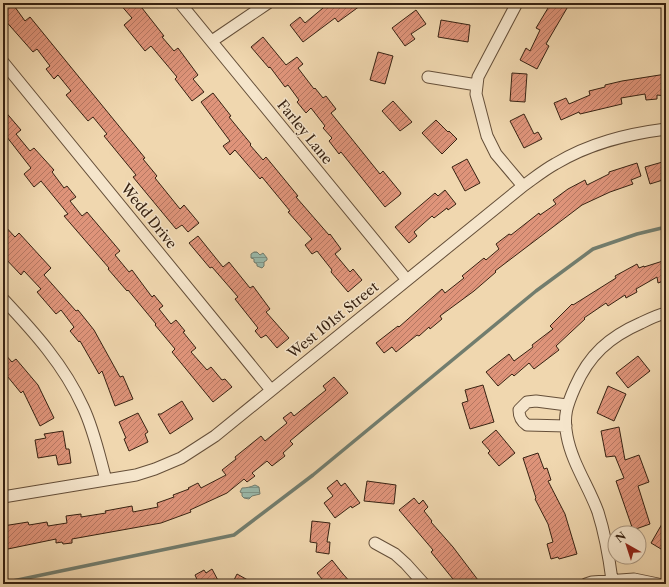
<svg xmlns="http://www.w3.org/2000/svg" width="669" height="587" viewBox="0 0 669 587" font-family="'Libre Caslon Text',serif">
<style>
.water{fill:url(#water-rules);stroke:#727d6e}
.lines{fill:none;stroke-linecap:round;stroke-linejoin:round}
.stream{stroke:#727d6e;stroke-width:3.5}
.building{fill:url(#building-hatch);stroke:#372212}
.street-casing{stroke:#654f39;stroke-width:13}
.street{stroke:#f5e5cb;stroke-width:11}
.labels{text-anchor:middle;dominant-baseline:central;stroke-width:3;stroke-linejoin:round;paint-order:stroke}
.street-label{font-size:14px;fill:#372212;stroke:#f5e5cb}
</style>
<defs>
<pattern id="water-rules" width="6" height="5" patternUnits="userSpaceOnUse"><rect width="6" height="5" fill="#9abaac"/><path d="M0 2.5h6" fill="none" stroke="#7e978b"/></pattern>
<pattern id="building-hatch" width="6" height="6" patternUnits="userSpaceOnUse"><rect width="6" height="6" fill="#df947a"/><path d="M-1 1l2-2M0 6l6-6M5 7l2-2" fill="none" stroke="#b67863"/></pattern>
</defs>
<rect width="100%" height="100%" fill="#f0d7af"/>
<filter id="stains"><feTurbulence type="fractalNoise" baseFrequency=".005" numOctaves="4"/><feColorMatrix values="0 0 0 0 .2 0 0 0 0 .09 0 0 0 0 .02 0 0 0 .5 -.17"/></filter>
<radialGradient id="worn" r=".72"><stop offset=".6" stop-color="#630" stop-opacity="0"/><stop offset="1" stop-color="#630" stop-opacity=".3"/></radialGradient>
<path class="water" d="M254,252H257L260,255L263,253L267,258V260L264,262V266L262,268L257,266V264L254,262V259L251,258V254Z
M255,485L259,487L260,494L252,496L249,499L244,498L242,496V493L240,492L242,488C246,488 251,487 255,485Z"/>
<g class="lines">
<path class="stream" d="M3,583L234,535L313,475L536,291L593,249L637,234L666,227"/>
</g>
<path class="building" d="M3,3H12L25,21L30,17L145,158L143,159L157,176L155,178L180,209L184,205L199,223L188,232L182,225L176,229L133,177L136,175L104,136L107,134L93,117L88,121L66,95L71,91L58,75L54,79L46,69L50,66L37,49L33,52L3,18Z
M119,3H147L142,8L164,36L162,37L174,51L178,48L198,75L193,79L204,92L192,101L175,79L177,77L151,46L145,51L124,25L132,18Z
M319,3H364L338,22L335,18L303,42L290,25L300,17L305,23L323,8Z
M551,3H570L546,44L549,46L537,69L520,60L526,48L530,51L540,30L536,28Z
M416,10L426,24L411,34L415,39L405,46L392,28Z
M441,20L470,25L468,42L438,37Z
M263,37L286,65L297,57L303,64L298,68L314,89L315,88L323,98L326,96L336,109L331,113L380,174L383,171L401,193L400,195L385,207L341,152L339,154L329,141L332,138L323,128L325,126L311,108L306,113L297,102L299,100L288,85L285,87L270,67L269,68L251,47Z
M378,52L393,56L385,84L370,80Z
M512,73L527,74L525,102L510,101Z
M666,74V96L657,95V99L646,100L645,94L621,98L622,104L580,114L579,112L561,120L554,103L566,98L569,104L590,95L589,91L605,87V85L622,81Z
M213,93L231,116L229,117L251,144L250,145L263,160L266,157L298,196L296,197L329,235L330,234L341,249L335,254L350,272L353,269L362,280L348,292L331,272L332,270L317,251L312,254L305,245L312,239L288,212L290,211L262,177L260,179L235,150L230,155L223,146L230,141L201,102Z
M393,101L412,122L400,131L382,111Z
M3,109L21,130L16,134L30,151L34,148L54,170L52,172L64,188L67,186L76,197L70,201L82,216L87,212L120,251L115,255L129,272L132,270L152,297L154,295L163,306L159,309L171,324L176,320L185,331L183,332L196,348L191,352L207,370L211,367L222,380L225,379L232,387L213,402L172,352L175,349L155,325L156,324L128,290L127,291L108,269L109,268L64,216L68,214L41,181L34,187L24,174L31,168L3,132Z
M524,114L534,134L538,132L542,139L524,148L510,121Z
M436,120L448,132L449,131L457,139L442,154L422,133Z
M467,159L480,183L465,191L452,167Z
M666,161V179L650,184L645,167Z
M637,163L641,176L631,180L633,184L610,192L582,205L495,271L496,272L474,291L440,316L442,319L430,329L429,327L419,336L417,335L396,352L392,347L384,353L376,343L398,326L399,327L442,289L445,293L464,278L462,276L484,258L486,260L499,249L496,244L509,234L511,235L539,213L540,215L556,204L553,200L568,189L585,180L587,185L609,174V172Z
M445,190L456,204L448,210L447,208L434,218L432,216L414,232L417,236L409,243L395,227L435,193L438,196Z
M3,224L15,237L19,233L51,268L44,275L76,311L78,310L94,330L120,377L123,376L133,399L115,406L102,371L99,374L80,341L79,342L70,331L74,327L61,310L56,314L37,292L41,289L24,271L21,275L3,256Z
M198,236L223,267L229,262L250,288L253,286L270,309L266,312L289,338L277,348L266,335L261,338L255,331L258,328L235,299L238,297L212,267L210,268L189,243Z
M666,260V280L658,283L657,277L636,289L637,292L626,298L625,295L608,306L606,303L584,318L585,319L556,346L559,350L534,369L529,363L514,376L512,374L498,386L486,372L509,354L514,361L533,347L532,345L553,329L550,326L572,304L573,305L616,278L615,276L637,264L639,268L644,266V267Z
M3,352L12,362L16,359L38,385L54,418L40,426L23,391L21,393L3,371Z
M638,356L650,371L628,388L616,373Z
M334,377L348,393L290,441L293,444L283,453L285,456L272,466L267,461L252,473L255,476L247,482L244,479L227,493L190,510L191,512L161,523L72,539V543L63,544L62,542L56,543V539L3,550V526L28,522L29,525L47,522L48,526L67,523L66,516L81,514V517L106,513L105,511L132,506L133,512L158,507L157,503L174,497L173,495L189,489L188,488L198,483L201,488L226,475L222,470L236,459L235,457L261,436L265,441L287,423L283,418L291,412L294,416L326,390L323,386Z
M483,385L494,422L470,429L462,403L468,401L465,390Z
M608,386L626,394L614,421L597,413Z
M182,401L193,419L170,434L158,414H161Z
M138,413L148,432L145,434L148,442L129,451L124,439L126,438L119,422Z
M619,427L625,460L639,455L649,482L638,486L650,524L633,530L616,481L624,478L615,456L606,457L601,431Z
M496,430L515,453L499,466L488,453L490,451L482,442Z
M63,431L66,449H69L71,463L58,465L56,455L38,458L35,440L46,438L44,434Z
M538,453L544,469L547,468L551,480L548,481L565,514L577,554L559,559L558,557L551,559L547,544L553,542L548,524L535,499L536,498L523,458Z
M337,480L341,486L345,483L360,503L352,508L351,506L335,518L324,503L333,496L327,488Z
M367,481L396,485L394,504L364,501Z
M414,498L419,504L423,500L428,507L424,511L432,521L431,522L453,547L481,584H457L431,552L433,550L399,510Z
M666,517V552L651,543Z
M312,521L330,523L327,542H330L329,554L316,552L317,543L310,542Z
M332,560L343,574L352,584H315L322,579L317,573Z
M212,569L220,584H199L195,575L204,570L206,573Z
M237,574L255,584H232Z"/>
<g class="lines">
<defs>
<path id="street" d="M180,3L407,280
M517,3L478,77L476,94L487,136L496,154L523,186
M212,41L268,3
M3,62L271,390
M428,77L477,85
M3,299C34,332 64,365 83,407C94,430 99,455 106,480
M566,426L527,425C521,421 519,417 519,410L527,402L536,401L567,405
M3,497L136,475L155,469L181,458L215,436L523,186C533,179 544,170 555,164C590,143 627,134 666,129
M375,543L395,554L406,564L424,584
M612,580C609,557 605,534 598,512C589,487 572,463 567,436C563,416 567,405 575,387C589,355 609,337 641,323C649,319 657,315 666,313
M586,584L592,582L634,579L658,584"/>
</defs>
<use href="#street" class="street-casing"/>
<use href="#street" class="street"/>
</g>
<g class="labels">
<g class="street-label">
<text transform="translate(305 132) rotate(51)">Farley Lane</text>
<text transform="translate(149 216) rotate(51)">Wedd Drive</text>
<text transform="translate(333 320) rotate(-39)">West 101st Street</text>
</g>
</g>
<rect width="669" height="587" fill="none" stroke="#f0d7af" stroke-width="16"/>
<rect x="4" y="4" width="661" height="579" fill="none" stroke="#372212" stroke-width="2"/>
<rect x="8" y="8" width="653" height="571" fill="none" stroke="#372212"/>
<g transform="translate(627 545) rotate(321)"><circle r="19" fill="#f5e5cb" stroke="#a99781"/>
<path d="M0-3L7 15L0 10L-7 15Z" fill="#8f2418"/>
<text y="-6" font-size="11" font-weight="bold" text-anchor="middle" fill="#372212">N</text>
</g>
<rect width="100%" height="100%" filter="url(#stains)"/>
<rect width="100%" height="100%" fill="url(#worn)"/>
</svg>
